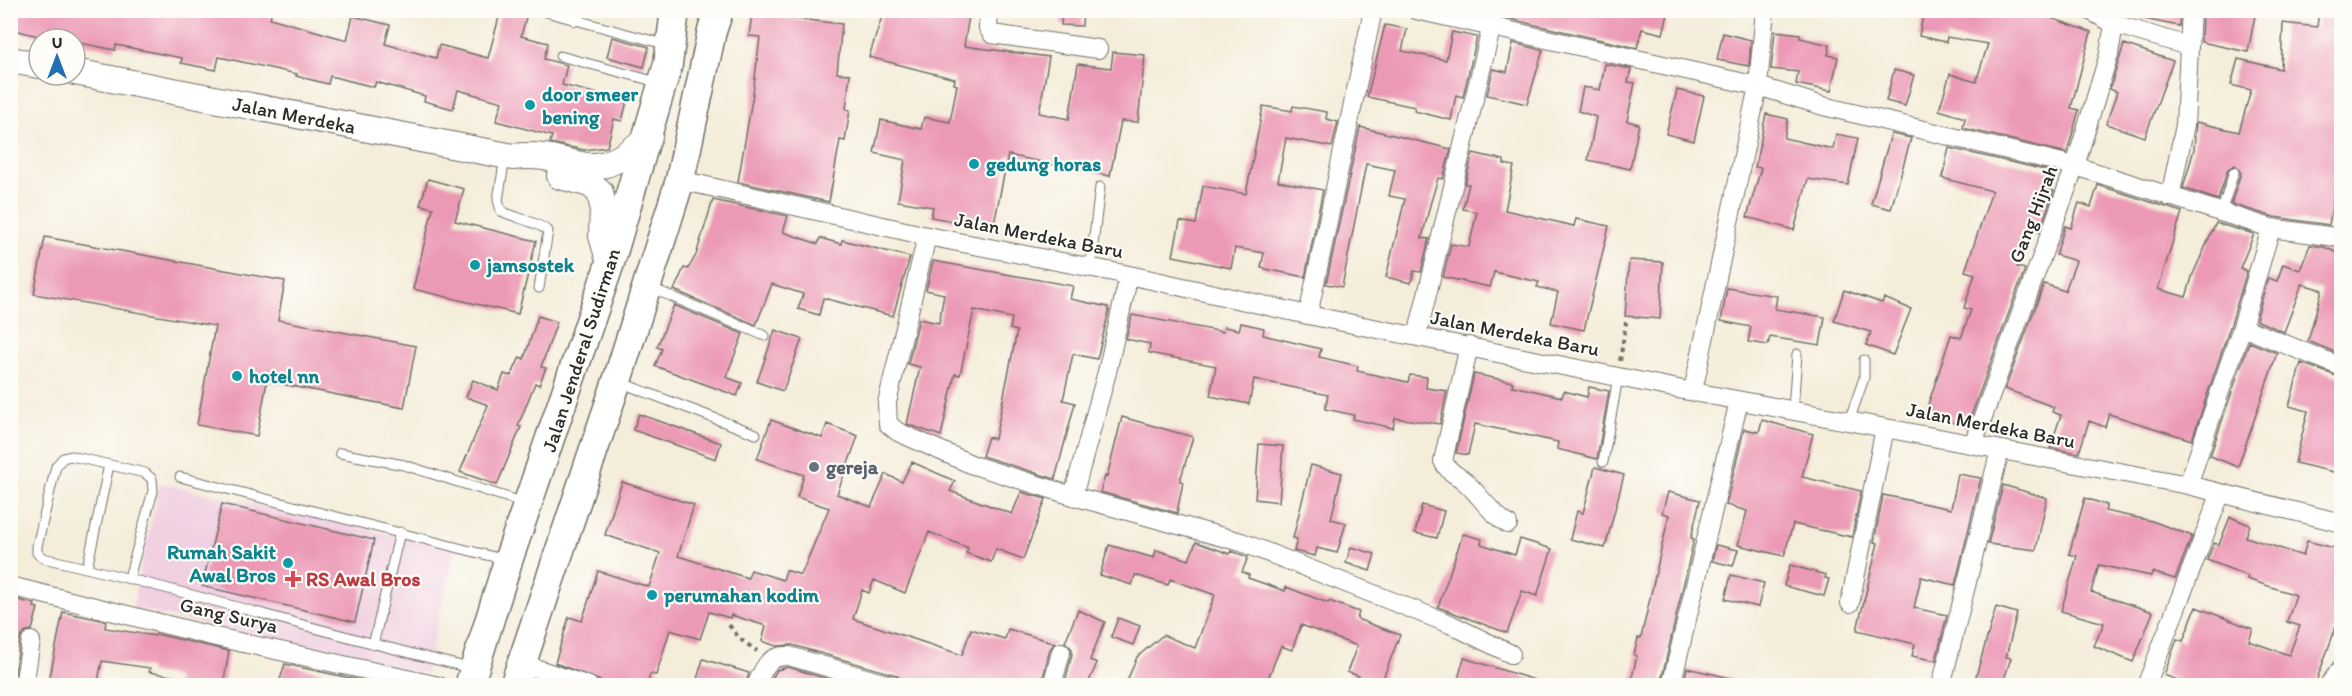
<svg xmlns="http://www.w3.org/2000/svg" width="2352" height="696" viewBox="0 0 2352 696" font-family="Itim,sans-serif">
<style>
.built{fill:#f1d0e2}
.building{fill:#ec99b5}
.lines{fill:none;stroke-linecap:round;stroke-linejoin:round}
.lane-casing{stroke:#716f68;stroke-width:11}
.street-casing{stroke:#716f68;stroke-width:20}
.secondary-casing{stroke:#716f68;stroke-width:28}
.primary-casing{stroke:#716f68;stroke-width:31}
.path{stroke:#716f68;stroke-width:4;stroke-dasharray:4.5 4.5;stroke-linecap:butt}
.lane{stroke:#fff;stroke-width:9}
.street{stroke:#fff;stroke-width:18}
.secondary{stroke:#fff;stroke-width:26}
.primary{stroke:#fff;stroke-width:28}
.culture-dot{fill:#0f9aa8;stroke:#fdfcf7;stroke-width:2}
.worship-dot{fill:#6b7280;stroke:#fdfcf7;stroke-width:2}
.health-dot{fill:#e0444e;stroke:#fdfcf7;stroke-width:2}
.labels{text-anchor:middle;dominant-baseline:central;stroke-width:4.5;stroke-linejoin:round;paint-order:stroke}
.culture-label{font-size:20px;font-weight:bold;fill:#0d838f;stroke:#fdfcf7;text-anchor:start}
.street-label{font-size:20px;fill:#2b2b2b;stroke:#fdfcf7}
.worship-label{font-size:20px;font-weight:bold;fill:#5b616d;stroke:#fdfcf7;text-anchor:start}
.health-label{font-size:20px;font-weight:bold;fill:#be3a42;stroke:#fdfcf7;text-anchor:start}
</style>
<rect width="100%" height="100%" fill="#fdfcf7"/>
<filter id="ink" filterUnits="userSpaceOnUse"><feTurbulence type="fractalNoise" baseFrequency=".0167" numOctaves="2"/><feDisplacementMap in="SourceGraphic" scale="12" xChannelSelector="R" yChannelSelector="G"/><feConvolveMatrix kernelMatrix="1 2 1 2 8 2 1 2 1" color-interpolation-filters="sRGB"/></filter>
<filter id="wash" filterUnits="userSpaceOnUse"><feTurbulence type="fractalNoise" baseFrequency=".008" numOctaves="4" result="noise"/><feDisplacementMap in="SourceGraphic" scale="24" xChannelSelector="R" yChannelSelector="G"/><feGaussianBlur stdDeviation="1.35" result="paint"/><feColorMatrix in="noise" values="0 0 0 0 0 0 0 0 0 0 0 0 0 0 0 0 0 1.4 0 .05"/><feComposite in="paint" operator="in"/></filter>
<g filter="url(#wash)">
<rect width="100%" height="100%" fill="#f4edda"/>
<path class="built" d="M160,483L455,549L426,674L132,608Z"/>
<g id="blocks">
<path class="building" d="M10,10H272L270,18L347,40L353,16L390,25L385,44L436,58L439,45L488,58L501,10H528L521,36L548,43L544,59L567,65L562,85L627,101L622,121L614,119L607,147L584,150L550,143L552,136L496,121L502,102L458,90L453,109L424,101L425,96L376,82L374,87L330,76L328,84L296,76L297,74L219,57L216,70L181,63L182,58L116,45L115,50L75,42V39H50L10,29Z
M884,10H970L964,46L1049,57L1039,113L1069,119L1078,64L1111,68L1113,52L1145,55L1138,122L1121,121L1110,176L1008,155L993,229L931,217L933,207L898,201L905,160L874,153L881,120L921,129L924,117L950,122L957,85L954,84L955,79L869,57Z
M1062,10H1083L1082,26L1061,25Z
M1470,10H1669L1663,34L1642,29L1637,48Z
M1924,10H2028L2091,32L2071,108L2079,110L2067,153L1963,128L1965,118L1939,110L1950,74L1976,82L1988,44L1947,37L1946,42L1919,36Z
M2140,10H2180L2179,26L2139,18Z
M2202,10H2256L2248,52L2201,42Z
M2319,10H2342V130L2339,148H2342V188H2335L2329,225L2274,217L2231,204L2241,173L2235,165L2228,169L2218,200L2183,188L2194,149L2196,122L2239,132L2251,90L2231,85L2238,59L2281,69L2283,23L2317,27Z
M752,14L842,24L837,73L850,74L846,109L850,110L845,141L840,140L829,202L738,182L753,94L760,37L749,36Z
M1385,25L1407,29L1402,51L1446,60L1452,32L1477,37L1463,97L1456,95L1451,120L1414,111L1415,107L1367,97Z
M1775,31L1800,34V38L1830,45L1828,55L1838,57L1831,91L1796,84L1798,72L1771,69Z
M1723,33L1751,40L1749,66L1717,60Z
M612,37L649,47L644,67L607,57Z
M1513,43L1543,50L1527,104L1487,95L1493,69L1507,72Z
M2124,44L2173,61L2145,137L2106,124L2117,92L2110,89Z
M1605,64L1631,69L1628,82L1635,83L1627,121L1639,124L1630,169L1588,160L1596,117L1578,111L1583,87L1600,90Z
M1894,70L1914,75L1905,106L1886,101Z
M1677,90L1704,96L1694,141L1666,134Z
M1263,106L1292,111L1293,106L1327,112L1326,119L1338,122L1332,147L1286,138L1278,181L1323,190L1305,277L1261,268L1264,253L1235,248L1231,268L1173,256L1180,221L1196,224L1203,186L1246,194Z
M1766,114L1788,119L1784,138L1833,149L1836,134L1858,138L1848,185L1808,179L1794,230L1747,217L1761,168L1755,167Z
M1360,127L1451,149L1443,179L1438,178L1430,205L1422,238L1429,239L1421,272L1414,271L1411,283L1386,277L1405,199L1389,196L1395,170L1366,164L1342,287L1326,284Z
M1891,134L1911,138L1891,209L1871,204Z
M1949,148L2054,172L2049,190L2054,191L2039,232L2028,229L2017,267L2025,269L1967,427L1925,414L1951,335L1961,338L1971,310L1964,308L1975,274L1965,271L1992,191L1942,178Z
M1473,153L1504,160V164L1514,166L1505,210L1574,226L1576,219L1609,226L1584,330L1551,323L1558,292L1537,287L1539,282L1494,272L1490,287L1443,277L1451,244L1469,247L1477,212L1463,209L1469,184H1465Z
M428,179L464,189L455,221L536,241L518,314L413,289L433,208L420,205Z
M2098,185L2182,212L2158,289L2186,297L2193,274L2216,223L2254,234L2240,268L2247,271L2231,324L2192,440L2109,414L2105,427L2089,421L2079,453L2050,448L2061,415L2052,412L2054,407L2005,389L2044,284L2065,291L2076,261L2056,255L2065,226L2071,228L2079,203L2091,207Z
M713,200L788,216L783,232L818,244L820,238L841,244L842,240L910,257L893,316L823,298L819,315L798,309L803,294L772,284L756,325L674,290L684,268L688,269L696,255Z
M45,237L285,281L278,320L416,346L404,408L267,381L257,436L197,425L215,326L34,294Z
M2310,245L2324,247L2342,255V355L2308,341L2322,290L2302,284L2284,332L2256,320L2268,278L2277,281L2283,264L2300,270Z
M1629,260L1663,262L1660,319L1625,316Z
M933,261L1073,286L1070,299L1108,307L1109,311L1097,359L1073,354L1063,400L1075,403L1055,479L982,456L988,437L995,439L1017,331L1010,329L1012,318L974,310L960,375L955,374L941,436L907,424L920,367L908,364L919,319L939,323L944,294L926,290Z
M1727,288L1777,296L1775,309L1825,317L1820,345L1770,337L1768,345L1748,342L1751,327L1721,321Z
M1844,290L1882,303L1884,298L1911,309L1893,355L1866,345L1871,332L1834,321Z
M674,305L743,334L726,377L742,383L737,396L655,366L662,349L657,347Z
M1132,315L1223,332L1224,327L1239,330L1241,323L1264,328L1263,335L1321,349L1319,357L1358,366L1357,371L1408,382L1410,375L1427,377L1426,388L1447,391L1440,424L1395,418L1393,428L1353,419L1354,415L1325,409L1328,395L1254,379L1249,404L1210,396L1216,366L1149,353L1150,344L1126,339Z
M538,316L557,322L541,367L546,368L539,385L535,383L518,426L521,427L497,485L460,472L488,405L466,397L473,380L498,390L504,374L511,376L520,357L524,359Z
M775,330L802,339L783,391L757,382Z
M2249,342L2277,353L2238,467L2210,456Z
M2301,363L2342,378V474L2295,463L2308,411L2289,406Z
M1474,374L1513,382L1512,386L1562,397L1564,391L1587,397L1589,387L1609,391L1597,459L1557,449L1558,442L1475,424L1468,455L1456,453Z
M639,414L721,443L716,459L633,430Z
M1122,417L1193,437L1180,481L1183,482L1177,513L1100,492L1105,476L1107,477Z
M771,420L822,438L827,424L858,436L837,494L871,507L886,474L902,482L912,462L955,481L950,491L1012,514L1021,492L1046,499L1023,559L996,549L991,562L966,553L968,548L929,532L905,593L874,580L869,593L862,590L853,619L962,655L971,629L1005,639L1008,629L1055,643L1050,649L1041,686H904L901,679L896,675L792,645L776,646L762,641L766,626L731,615L730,618L709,612L700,639L670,630L656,675L650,674L647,686H613L555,663L569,617L582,621L598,571L649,587L660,553L605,535L622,482L694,505L678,556L748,578L751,570L783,580L786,570L801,575L829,508L797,497L804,475L757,459Z
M1762,420L1813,434L1802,477L1861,491L1852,537L1793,524L1784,556L1738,545L1747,511L1726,505L1744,429L1759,432Z
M1259,444L1283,446L1279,502L1255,499Z
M1311,465L1342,473L1331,519L1346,523L1337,553L1317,548L1315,556L1294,551L1297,539L1293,538Z
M1595,467L1624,475L1605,548L1570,539L1577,511L1583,513Z
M1958,474L1981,478L1955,585L1921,577L1914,608L1947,615L1936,660H1932L1912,656L1915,644L1857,630L1878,543L1874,542L1883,495L1951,509Z
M2003,485L2047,498L2036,550L1988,544Z
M1668,492L1700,500L1691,538L1694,539L1660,686H1630L1637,656L1634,655L1638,638H1641L1669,515L1662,513Z
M2085,498L2107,505L2105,511L2152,521L2192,536L2175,579L2152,572L2151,576L2099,565L2091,592L2153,612L2133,662L2094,646L2104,623L2061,611L2077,556L2069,554Z
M222,504L374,540L355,622L202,586Z
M1422,505L1444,511L1437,538L1415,533Z
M2230,517L2250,525L2246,537L2303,556L2307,541L2342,550V584L2335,608L2342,610L2315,685L2302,681L2300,686H2193L2164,675L2177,639L2183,641L2196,607L2253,629L2249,641L2289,655L2300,626L2287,622L2296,595L2247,579L2248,576L2207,560L2214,543L2219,545Z
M1463,534L1482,539L1481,544L1515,555L1520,539L1552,549L1537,596L1522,591L1507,633L1438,607Z
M1196,542L1230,554L1231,551L1248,557L1242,572L1249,575L1248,578L1285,591L1286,587L1328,603L1329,601L1359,612L1357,619L1400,635L1380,686H1356L1359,676L1347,672L1357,646L1301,625L1292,650L1281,646L1265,686H1125L1137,657L1163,635L1195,648L1215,595L1170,579L1168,585L1135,575L1132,585L1100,575L1109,545L1154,558L1156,550L1189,560Z
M1716,545L1738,550L1733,566L1712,561Z
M1351,547L1375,554L1370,571L1346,563Z
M1790,565L1826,575L1825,578L1829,579L1824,596L1784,586Z
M1731,575L1764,583L1758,607L1725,599Z
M10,598L35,604L34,607L38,608L32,630L26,631L20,639L13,686H10Z
M1996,607L2017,613L2006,657L2011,658L2002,686H1982L1974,683Z
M1078,610L1105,622L1090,660L1097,663L1087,686H1064L1072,654V649L1065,642Z
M63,612L106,621L105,628L155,636L156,634L229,651L223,686H176L177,677L149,672L150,668L102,661L97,686H48Z
M1118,618L1140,626L1133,645L1111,637Z
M1464,658L1541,682L1540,686H1456Z
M703,659L749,673L745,686H695Z
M285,664L359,680L366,682V686H278Z
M788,667L851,686H768L777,670Z
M1687,668L1735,679L1734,686H1683Z"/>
</g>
</g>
<g filter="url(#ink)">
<use href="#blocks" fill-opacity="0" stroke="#716f68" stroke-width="1.5"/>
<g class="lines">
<defs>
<path id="lane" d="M539,10L668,45
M575,21L585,10
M560,56L661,83
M505,158L498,200L501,211C513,217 540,223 548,231L539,288
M2221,213L2234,172
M1090,269L1100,187
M649,287L765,336
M619,382L756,434
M1793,410L1797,354
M1849,421L1864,378V360
M340,453L404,465L525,503
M1603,462L1618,377
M180,477L506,560
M87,568L109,465
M129,578L153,491L152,479L145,473L71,456L63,458L56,466L37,546V553L43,558C186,590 327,634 470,668
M373,645L400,532"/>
<path id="street" d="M989,10L988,28L992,34L1098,49
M1416,10L1758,86L1823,106L2075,166L2271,228L2342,238
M2089,10L2114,24L2188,46
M680,180L927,236L1129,275L1308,315L1678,389L2188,485L2342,523
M2170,197L2185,125L2191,10
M927,236L887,403L888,424L898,432L973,465L1073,496L1241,542L1450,624L1511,654
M1308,315L1373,10
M2242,327L2342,367
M1417,336L1491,29
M1469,346L1443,461C1447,471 1455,474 1463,480C1480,494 1489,513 1508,524
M1693,391L1758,86L1765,10
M1973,444L2075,166L2109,54L2114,24
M2188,485L2242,327L2271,228
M1073,496L1107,372L1129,275
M10,586L216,637L439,686
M1850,603L1885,428
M520,663L589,686
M24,686L31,641
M756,686C764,667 768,655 789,656L893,686
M1052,686L1061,652
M1671,686L1739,401
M1941,686L2000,450
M2146,686L2220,495
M2328,686L2342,667"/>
<path id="secondary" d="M10,60L39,65
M75,72L513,157C579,149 585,194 649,136
M560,176L590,184L600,192L603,207L602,236L610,263"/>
<path id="primary" d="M469,686L508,561L610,263L668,64L675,10
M514,686L617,381L680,180L712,31L719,10"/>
</defs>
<use href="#lane" class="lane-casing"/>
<use href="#street" class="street-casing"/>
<use href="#secondary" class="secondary-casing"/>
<use href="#primary" class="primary-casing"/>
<path class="path" d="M1620,361L1626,322
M729,625L740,639L757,651"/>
<use href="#lane" class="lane"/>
<use href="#street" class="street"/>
<use href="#secondary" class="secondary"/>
<use href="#primary" class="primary"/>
</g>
</g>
<g class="culture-dot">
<circle cx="530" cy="105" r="6"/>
<circle cx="974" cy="164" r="6"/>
<circle cx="475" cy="265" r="6"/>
<circle cx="237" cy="376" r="6"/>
<circle cx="288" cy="563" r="6"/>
<circle cx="652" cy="595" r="6"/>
</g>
<circle class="worship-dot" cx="814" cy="467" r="6"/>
<path class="health-dot" d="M290 570h6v6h6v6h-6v6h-6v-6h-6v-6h6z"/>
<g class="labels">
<g class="culture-label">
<text x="542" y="94">door smeer<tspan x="542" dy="23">bening</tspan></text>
<text x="986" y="164">gedung horas</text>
<text x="487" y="265">jamsostek</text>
<text x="249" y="376">hotel nn</text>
<text x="276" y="552" text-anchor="end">Rumah Sakit<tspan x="276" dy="23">Awal Bros</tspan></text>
<text x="664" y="595">perumahan kodim</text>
</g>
<g class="street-label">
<text transform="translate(294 115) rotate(11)">Jalan Merdeka</text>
<text transform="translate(2033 214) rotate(-69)">Gang Hijrah</text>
<text transform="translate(1039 235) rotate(11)">Jalan Merdeka Baru</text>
<text transform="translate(1515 333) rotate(11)">Jalan Merdeka Baru</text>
<text transform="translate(581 350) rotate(-72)">Jalan Jenderal Sudirman</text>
<text transform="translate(1991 425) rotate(11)">Jalan Merdeka Baru</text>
<text transform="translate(229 615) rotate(13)">Gang Surya</text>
</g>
<g class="worship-label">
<text x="826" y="467">gereja</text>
</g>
<g class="health-label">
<text x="306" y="579">RS Awal Bros</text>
</g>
</g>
<rect width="2352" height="696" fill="none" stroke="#fdfcf7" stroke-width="36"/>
<g transform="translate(57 57)"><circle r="28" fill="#fdfcf7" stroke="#a9a8a5" stroke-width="1.5"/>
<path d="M0-4.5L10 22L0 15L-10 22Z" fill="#1f6fb2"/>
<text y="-9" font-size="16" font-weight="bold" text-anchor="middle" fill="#2b2b2b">U</text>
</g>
</svg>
